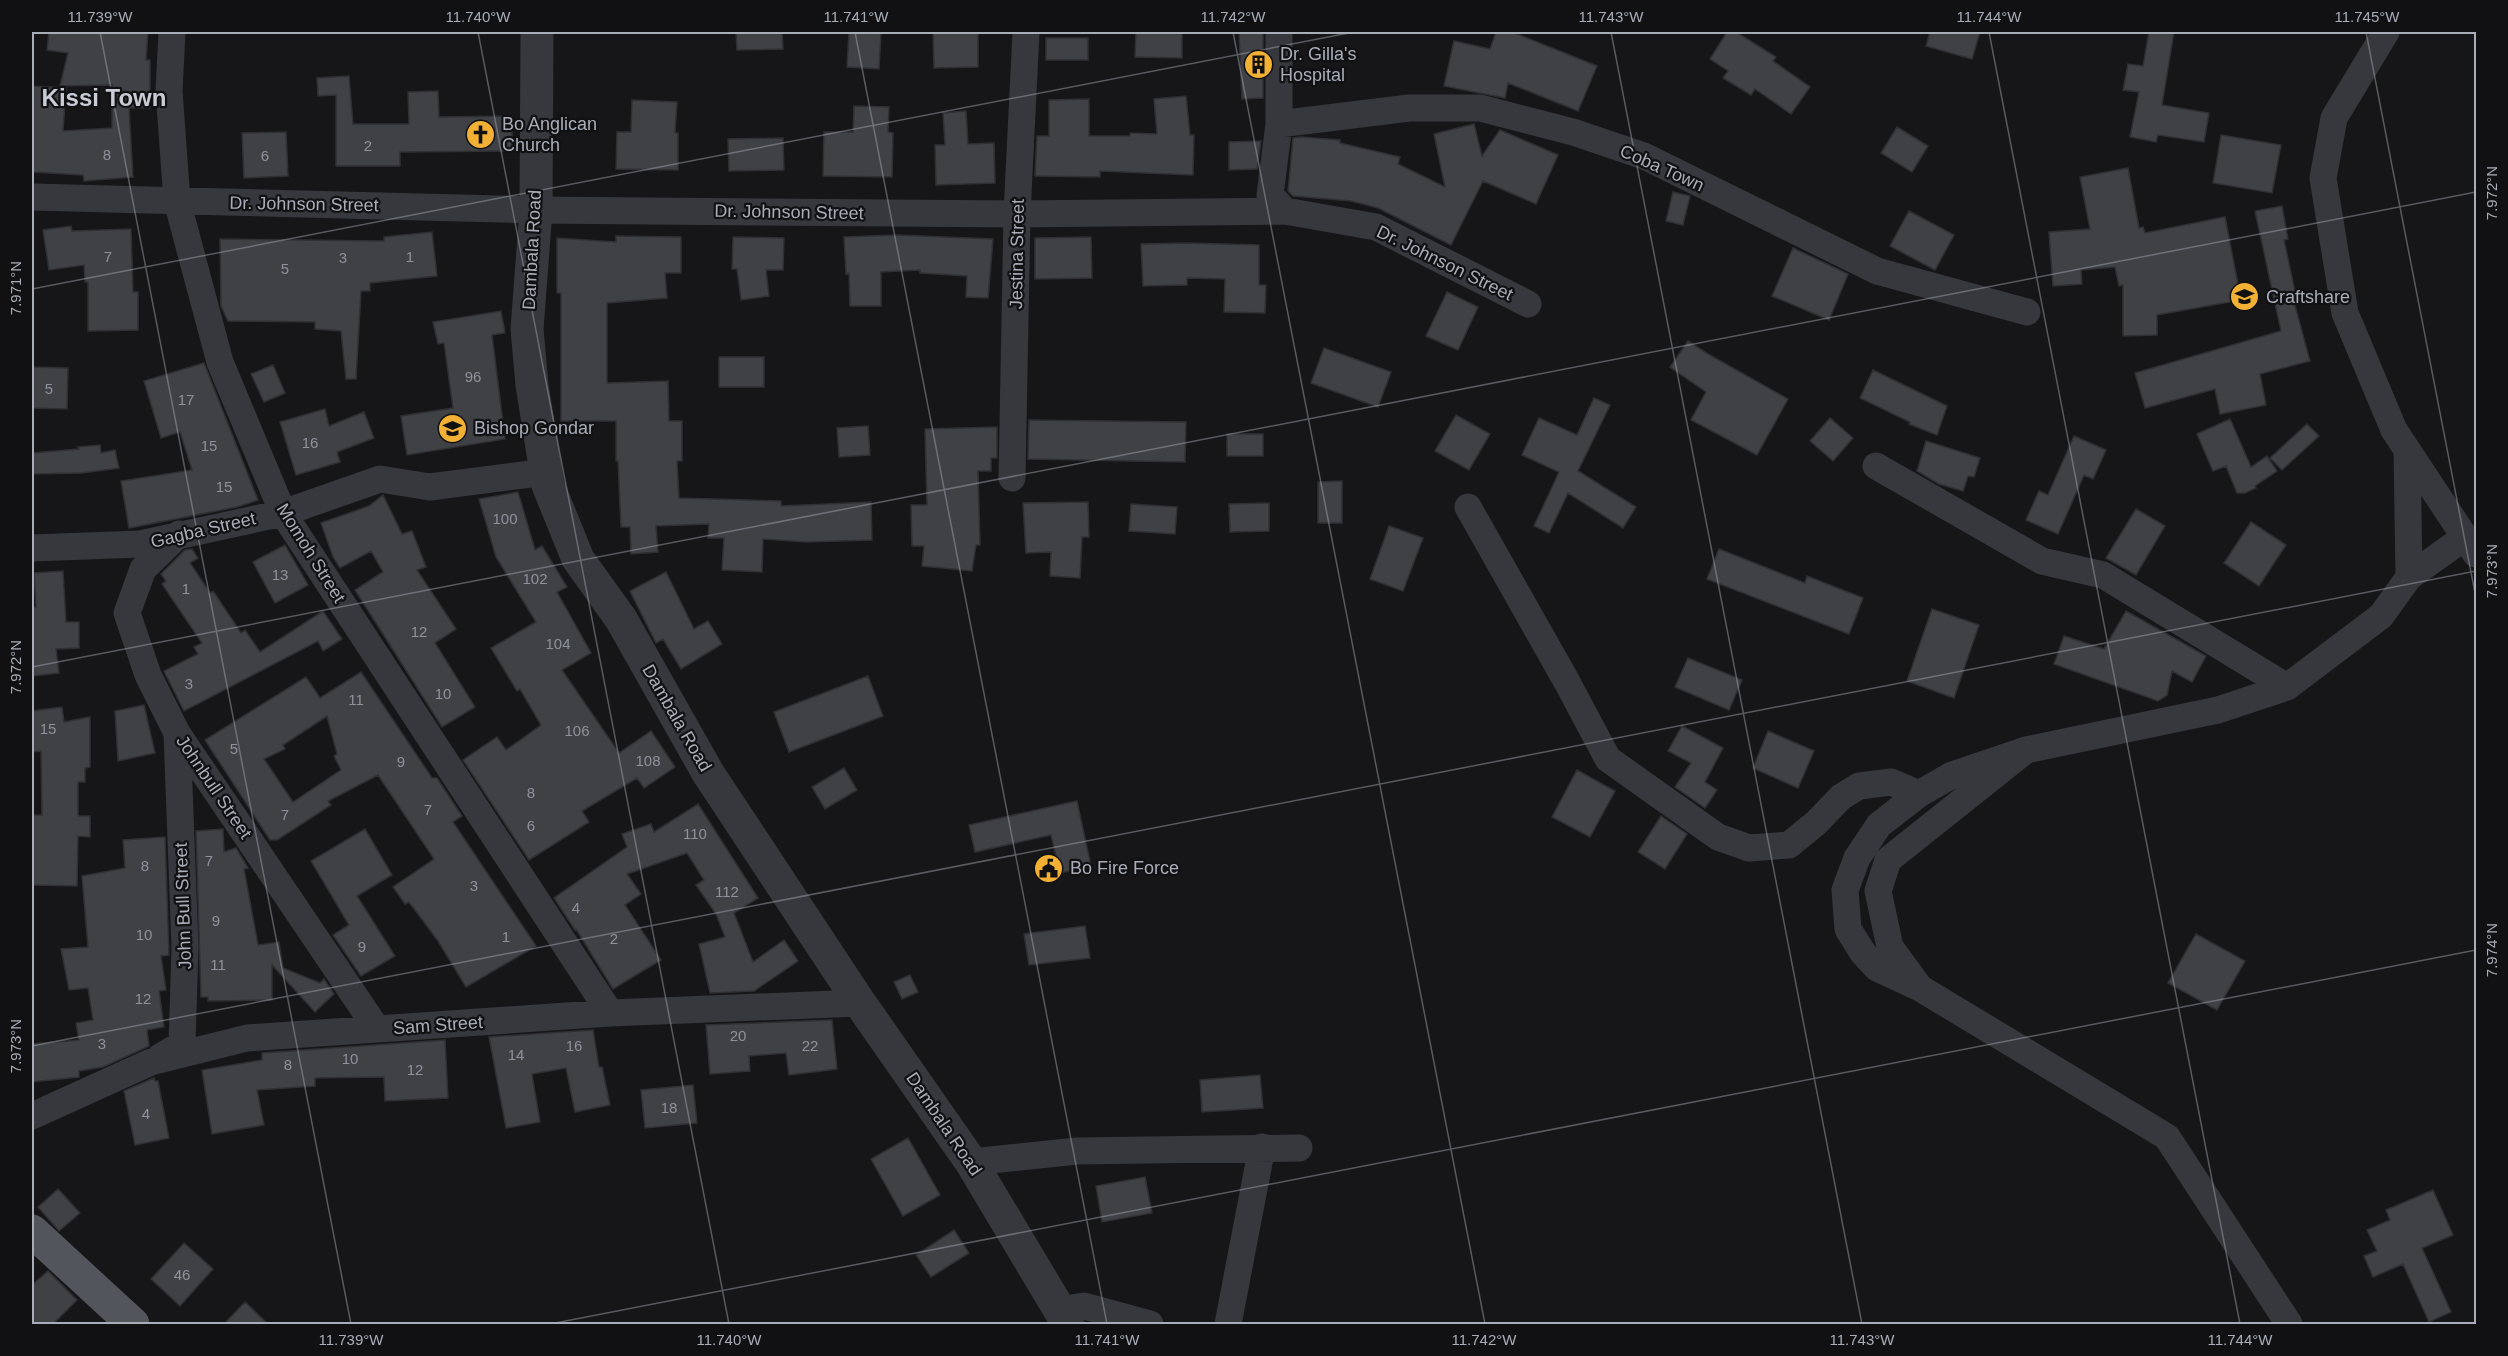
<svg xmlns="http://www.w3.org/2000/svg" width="2508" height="1356" viewBox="0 0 2508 1356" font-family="Arial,sans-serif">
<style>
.building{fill:#404145;stroke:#303034;stroke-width:1.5;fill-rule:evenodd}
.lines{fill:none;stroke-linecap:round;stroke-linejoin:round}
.minor{stroke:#37383d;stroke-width:27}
.tertiary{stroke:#37383d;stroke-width:33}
.primary{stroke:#53555c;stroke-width:33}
.ticks{fill:none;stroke:#a8adb8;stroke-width:1.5;stroke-opacity:0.45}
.labels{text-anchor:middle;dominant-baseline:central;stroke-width:4.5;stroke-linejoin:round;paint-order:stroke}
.number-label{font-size:15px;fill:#8e929b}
.poi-label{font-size:18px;fill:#a8adb8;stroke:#111113;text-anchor:start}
.street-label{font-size:18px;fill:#a8adb8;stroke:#111113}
.district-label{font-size:24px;font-weight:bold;fill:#c9ccd4;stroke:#111113}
.neatline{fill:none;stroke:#a8adb8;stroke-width:2}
.ticks-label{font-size:15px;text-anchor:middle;fill:#a8adb8}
</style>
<rect width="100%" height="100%" fill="#161618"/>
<path class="building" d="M49,32H148L146,60H150V108H129L133,177L84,181L83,175L32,172V86L66,88L63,131L112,128V85L60,86L68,53L47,50Z
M736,32H782L783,49L737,50Z
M849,32H881L879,69L847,67Z
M933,32H978V67L934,68Z
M1136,32H1182V58L1135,57Z
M1239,32H1263V98L1242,99Z
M1496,32H1512L1597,66L1578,111L1508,83L1505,98L1444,86L1454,41L1490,49Z
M1727,32H1736L1776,57L1773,61L1810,87L1791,114L1755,89L1751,95L1723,78L1728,71L1710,59Z
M1930,32H1980L1972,59L1926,46Z
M2149,32H2174L2162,105L2209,113L2204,142L2158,135L2156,142L2130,137L2139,92L2123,90L2128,64L2143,66Z
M1046,38H1088V60H1046Z
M349,76L353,124H409L408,92L438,91L439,117L512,116V151L400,152V166H336V95L318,96L317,78Z
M1186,96L1190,135H1194L1193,175L1100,171V177L1035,176L1037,136H1049V100L1089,99V136H1130V133L1157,134L1154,99Z
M632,100L677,102L675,133H678V170L616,169L617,132H631Z
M854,106L889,107L888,132L893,133L892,177L823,176L824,132H853Z
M966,111L968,144L994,143L995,183L936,185L935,145H945L943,113Z
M1474,124L1482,156L1500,130L1558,155L1536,204L1483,181L1451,245L1378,208L1351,201L1293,196L1288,191L1293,138L1301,137L1340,140V143L1400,157L1398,164L1445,187L1434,134Z
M1897,127L1928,146L1912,172L1881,153Z
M286,132L288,176L244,178L242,133Z
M2221,135L2281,145L2272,193L2213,183Z
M783,138L784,170L729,171L728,139Z
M1261,141L1257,169L1229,170V142Z
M2128,168L2139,228L2143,227L2145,233L2225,217L2241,300L2157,315V335L2123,336V285L2119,286L2115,267L2081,270L2082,284L2053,286L2049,232L2090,229L2080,177Z
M1673,192L1690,196L1683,225L1666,221Z
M2282,206L2288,239L2284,240L2297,301L2294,302L2310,361L2260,374L2266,405L2220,414L2215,389L2145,408L2135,373L2281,331L2255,211Z
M1909,211L1954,235L1935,270L1890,246Z
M71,226L72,231L131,229L133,292H138V330L88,331V282H85L84,265L49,270L43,230Z
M432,232L437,276L370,283V291H361L356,379H346L341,331L315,329V322L228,321L221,306L220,239L384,241V237Z
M897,235L993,239L988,298L966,297L967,276L920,273V270L881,272V306H850L849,273L846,274L844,237Z
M616,236L681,237V273H665L667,298L607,303V383L668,381L669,421H682V461H677L679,498L781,501V506L871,502L872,540L806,542L763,539L762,572L722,570L724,538H708L709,524L656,526L658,552L631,554L630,527H621L618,461H616V421H561V293H557V238L616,242Z
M733,237L784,238L783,270H766L769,296L741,300L737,269H732Z
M1091,237L1092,278L1035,279V238Z
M1186,243L1259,245V285H1266L1265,313L1224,312L1225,279L1187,278V285L1143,286L1141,244Z
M1793,248L1848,274L1829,320L1772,296Z
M1447,292L1478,307L1458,350L1426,336Z
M501,311L505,333L492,335L505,439L407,455L401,416L453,408L444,343L438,344L433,322Z
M1688,341L1708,354L1788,399L1757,455L1691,420L1706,392L1670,367Z
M1324,348L1391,372L1378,407L1311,383Z
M719,357H764V387H719Z
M204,363L258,500L237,507L129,528L121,481L192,470L180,432L161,438L144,381Z
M273,365L285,393L264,402L251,374Z
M32,367L68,368L67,409L32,408Z
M1873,370L1947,406L1937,435L1909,424L1910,422L1860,398Z
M1594,398L1610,405L1578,471L1636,507L1623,528L1568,493L1549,533L1534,526L1559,472L1522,455L1539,418L1577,435Z
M325,409L329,426L364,412L374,438L337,452L340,462L296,475L280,422Z
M1456,415L1490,434L1469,470L1435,451Z
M1830,418L1853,438L1833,461L1810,441Z
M2230,419L2251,467L2267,456L2277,471L2255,486L2256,488L2245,493H2237L2226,466L2213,471L2197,434Z
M1029,420L1186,422L1185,462L1028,459Z
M2307,424L2319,436L2282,470L2270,458Z
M868,426L870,455L839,457L837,428Z
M997,427V458H991V471H978L980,545H976L972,571L922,566L924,546H912L911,505H927L925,429Z
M1227,434H1263V456H1227Z
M2074,436L2106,450L2093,479L2084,475L2058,534L2026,520L2039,491L2048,495Z
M1926,441L1980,458L1974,477L1968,476L1963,491L1939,484L1917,471Z
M100,445L101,453L115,450L119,468L82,473L32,474V453L79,449L78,447Z
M1342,481V523H1318V482Z
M518,492L535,550L542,546L567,587L557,592L591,653L562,670L619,753L651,731L675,767L644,788L637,778L582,811L589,822L529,860L463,760L497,737L506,750L541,725L520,689L517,691L491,648L536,622L496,557L479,499Z
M383,495L402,534L412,531L426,567L417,570L456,629L435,643L475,707L442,727L355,590L383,572L371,551L340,568L333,557L321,523L369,506Z
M1088,502L1089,537H1082L1080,578L1050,576L1051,552L1026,553L1023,503Z
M1269,503V531L1230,532L1229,504Z
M1131,504L1177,507L1175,534L1129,531Z
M2136,509L2165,526L2136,575L2106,558Z
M2251,522L2286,545L2259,586L2224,563Z
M1389,526L1423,538L1403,591L1370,579Z
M285,545L308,585L275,603L253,562Z
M192,549L198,558L190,563L210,593L213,591L241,633L245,630L260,652L323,611L342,639L323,651L318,641L184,711L164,671L198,654L194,647L202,643L162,584L166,581L161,574L185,550Z
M1719,549L1805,583L1807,576L1863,598L1849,634L1707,579Z
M63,571L66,622H79V648L56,649L59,673L33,676L32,607H36L34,573Z
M666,572L694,629L708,621L722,644L681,669L663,639L656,643L630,591Z
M1932,609L1979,625L1954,698L1907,681Z
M2126,611L2206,656L2192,682L2172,671L2167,695L2158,701L2054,664L2064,636L2104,649Z
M1688,658L1742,680L1729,710L1675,687Z
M361,672L432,778H437L462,816L453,822L536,946L466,987L438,941L409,902L405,904L393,887L434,859L378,775L328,801L331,805L277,840H270L205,740L306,677L320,698ZM327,716L337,754L334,756L341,770L293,802L264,759L285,749L283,745Z
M868,676L883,716L789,752L774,712Z
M144,705L155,753L118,761L115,711Z
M62,707L64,722L90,717V767L85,768V782H78V816H90V837L78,836L77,886L32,885V815H42L41,751L32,752V711Z
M1682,726L1723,748L1705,782L1717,790L1705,808L1675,787L1691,763L1668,751Z
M1768,731L1814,751L1798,788L1753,768Z
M844,768L857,790L825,809L812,787Z
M1577,770L1615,791L1590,837L1552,817Z
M1077,801L1091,866L1060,873L1051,835L975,852L969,825Z
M698,804L758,898L734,913L753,962L784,940L798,961L754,991L710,993L699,944L725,937L716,914L696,885L704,880L687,853L627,874L641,894L625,905L661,960L613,989L576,929L575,930L554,898L627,847L622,834L651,824L654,832Z
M1661,816L1687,834L1665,869L1638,852Z
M223,829L224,852L236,848L248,868L244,869L258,945L279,942L283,968L320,983L324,979L334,994L315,1012L272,965V1000L208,1001V997H201L196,831Z
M365,829L392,875L357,896L395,956L361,976L333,935L349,925L311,861Z
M165,837L169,955L161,956L166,990L159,991L164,1027L147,1030L149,1046L103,1067L79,1071V1077L32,1082V1044L79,1040L76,1023L93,1020L88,988L69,990L61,949L88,947L82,876L125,868L123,840Z
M1085,926L1090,958L1029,965L1024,934Z
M2196,934L2245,961L2217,1010L2168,983Z
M910,975L918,992L902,999L894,982Z
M832,1020L837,1069L789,1075L786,1053L749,1056L750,1071L710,1074L706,1025Z
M593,1030L599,1067H602L610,1105L575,1112L566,1068L532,1074L540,1122L506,1128L489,1037Z
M445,1040L448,1098L385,1101L384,1077L315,1078V1086L257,1090L264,1125L212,1134L202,1070L262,1060V1053Z
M1260,1075L1263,1108L1202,1112L1200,1080Z
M154,1078L155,1081H158L169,1138L135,1145L124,1091Z
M693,1085L697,1123L645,1128L641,1090Z
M908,1138L940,1195L903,1216L871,1159Z
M1145,1177L1152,1213L1102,1222L1096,1186Z
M58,1189L80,1213L59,1231L38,1207Z
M2433,1190L2453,1235L2422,1248L2451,1312L2429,1322L2403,1264L2373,1277L2364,1256L2377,1251L2367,1230L2390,1220L2386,1210Z
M954,1230L969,1253L931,1277L916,1255Z
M184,1243L213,1269L180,1306L151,1279Z
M48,1271L77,1300L53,1324H32V1285Z
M245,1302L268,1324H224Z"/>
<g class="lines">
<path class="minor" d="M172,32L169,91L177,201L220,362L283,513L610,1013
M1279,32V124L1270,195L1285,211
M2386,32L2334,118L2323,178L2345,313L2394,430L2476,554
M1279,124L1409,108H1480L1573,132L1644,156L1877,271L2027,312
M32,197L536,210L1017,214L1285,211L1376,227L1528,304
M2407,450L2409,577
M1876,466L2042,561L2103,575L2287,687
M1012,478L1017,214L1026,32
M1468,507L1567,682L1608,759L1718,837L1749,848L1789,845L1816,823L1841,797L1859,786L1891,782L1919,794
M179,534L143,569L127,613L148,675L177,733L377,1029
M32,548L140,544L283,513L380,479L430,487L546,472
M2026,750L2218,710L2287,687L2381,616L2409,577L2465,537
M1920,988L1890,947L1878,891L1888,860L2026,750L1952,775L1919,794L1879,825L1857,858L1845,890L1848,929L1863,953L1877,968L1920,988L2167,1137L2289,1324
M160,1057L182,1044L185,947L177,733
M32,1116L151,1062L247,1038L610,1013L860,1003
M971,1162L1077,1151L1299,1148
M1059,1310L1084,1306L1150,1324
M1228,1324L1262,1147"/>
<path class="tertiary" d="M537,32L536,210L527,329L532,385L548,485L578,559L621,619L708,773L860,1003L971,1162L1068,1324"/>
<path class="primary" d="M32,1231L133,1324"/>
</g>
<path class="ticks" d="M100,32L351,1324M478,32L729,1324M855,32L1107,1324M1233,32L1485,1324M1611,32L1862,1324M1989,32L2240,1324M2366,32L2476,598M32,289L1354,32M32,667L2476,192M32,1046L2476,571M550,1324L2476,950"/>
<defs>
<symbol id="building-disc" viewBox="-11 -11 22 22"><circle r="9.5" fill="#f2b134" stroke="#111113"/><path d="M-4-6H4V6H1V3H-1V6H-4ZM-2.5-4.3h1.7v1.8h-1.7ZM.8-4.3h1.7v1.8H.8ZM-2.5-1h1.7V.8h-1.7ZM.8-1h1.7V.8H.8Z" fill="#111"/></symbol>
<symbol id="church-disc" viewBox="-11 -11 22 22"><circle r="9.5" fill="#f2b134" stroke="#111113"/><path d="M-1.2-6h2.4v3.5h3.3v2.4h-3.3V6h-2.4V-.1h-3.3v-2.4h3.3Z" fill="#111"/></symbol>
<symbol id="school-disc" viewBox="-11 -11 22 22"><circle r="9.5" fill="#f2b134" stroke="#111113"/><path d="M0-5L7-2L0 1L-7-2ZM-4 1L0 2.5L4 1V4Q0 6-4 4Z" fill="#111"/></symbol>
<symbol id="civic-disc" viewBox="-11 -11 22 22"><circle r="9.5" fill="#f2b134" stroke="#111113"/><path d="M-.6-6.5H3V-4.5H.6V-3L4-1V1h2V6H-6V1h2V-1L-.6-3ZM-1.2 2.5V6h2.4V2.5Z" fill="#111"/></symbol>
</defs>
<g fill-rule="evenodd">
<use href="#building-disc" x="1242" y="48" width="33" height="33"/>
<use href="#church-disc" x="464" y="118" width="33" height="33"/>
<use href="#school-disc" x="2228" y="280" width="33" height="33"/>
<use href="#school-disc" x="436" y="412" width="33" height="33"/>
<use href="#civic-disc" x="1032" y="852" width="33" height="33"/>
</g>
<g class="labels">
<g class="number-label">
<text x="368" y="145">2</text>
<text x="107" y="154">8</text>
<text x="265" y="155">6</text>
<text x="108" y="256">7</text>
<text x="410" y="256">1</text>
<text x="343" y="257">3</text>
<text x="285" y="268">5</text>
<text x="473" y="376">96</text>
<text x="49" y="388">5</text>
<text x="186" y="399">17</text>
<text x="310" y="442">16</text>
<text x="209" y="445">15</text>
<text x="224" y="486">15</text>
<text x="505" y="518">100</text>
<text x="280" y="574">13</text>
<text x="535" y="578">102</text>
<text x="186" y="588">1</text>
<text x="419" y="631">12</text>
<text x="558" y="643">104</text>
<text x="189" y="683">3</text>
<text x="443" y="693">10</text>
<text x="356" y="699">11</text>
<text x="48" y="728">15</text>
<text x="577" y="730">106</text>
<text x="234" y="748">5</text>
<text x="648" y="760">108</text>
<text x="401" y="761">9</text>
<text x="531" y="792">8</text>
<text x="428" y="809">7</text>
<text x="285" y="814">7</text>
<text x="531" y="825">6</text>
<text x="695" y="833">110</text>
<text x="209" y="860">7</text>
<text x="145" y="865">8</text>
<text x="474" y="885">3</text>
<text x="727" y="891">112</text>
<text x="576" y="907">4</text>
<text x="216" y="920">9</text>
<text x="144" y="934">10</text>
<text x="506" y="936">1</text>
<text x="614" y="938">2</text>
<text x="362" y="946">9</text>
<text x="218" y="964">11</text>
<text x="143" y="998">12</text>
<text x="738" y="1035">20</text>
<text x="102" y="1043">3</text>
<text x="574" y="1045">16</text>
<text x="810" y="1045">22</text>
<text x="516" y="1054">14</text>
<text x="350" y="1058">10</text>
<text x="288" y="1064">8</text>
<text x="415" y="1069">12</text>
<text x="669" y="1107">18</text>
<text x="146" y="1113">4</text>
<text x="182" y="1274">46</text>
</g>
<g class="poi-label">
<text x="1280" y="54">Dr. Gilla's<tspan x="1280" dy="21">Hospital</tspan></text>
<text x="502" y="124">Bo Anglican<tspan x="502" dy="21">Church</tspan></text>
<text x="2266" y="297">Craftshare</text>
<text x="474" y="428">Bishop Gondar</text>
<text x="1070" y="868">Bo Fire Force</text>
</g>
<g class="street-label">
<text transform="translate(1662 168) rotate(24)">Coba Town</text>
<text transform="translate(304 204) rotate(1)">Dr. Johnson Street</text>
<text transform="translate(789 212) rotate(1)">Dr. Johnson Street</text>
<text transform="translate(532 250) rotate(-87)">Dambala Road</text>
<text transform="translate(1017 254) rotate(-89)">Jestina Street</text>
<text transform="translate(1445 263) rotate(26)">Dr. Johnson Street</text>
<text transform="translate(203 530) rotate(-13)">Gagba Street</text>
<text transform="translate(311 553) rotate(58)">Momoh Street</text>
<text transform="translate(677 718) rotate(60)">Dambala Road</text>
<text transform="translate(214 787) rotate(56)">Johnbull Street</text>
<text transform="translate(183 906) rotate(-92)">John Bull Street</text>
<text transform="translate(438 1025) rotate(-4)">Sam Street</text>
<text transform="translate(944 1124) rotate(56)">Dambala Road</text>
</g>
<g class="district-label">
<text x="104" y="97">Kissi Town</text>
</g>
</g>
<rect width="2508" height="1356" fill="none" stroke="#111113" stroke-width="66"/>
<rect x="33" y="33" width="2442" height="1290" class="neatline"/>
<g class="ticks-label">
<text x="100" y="22">11.739°W</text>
<text x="478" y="22">11.740°W</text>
<text x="856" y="22">11.741°W</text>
<text x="1233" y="22">11.742°W</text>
<text x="1611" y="22">11.743°W</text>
<text x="1989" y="22">11.744°W</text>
<text x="2367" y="22">11.745°W</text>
<text transform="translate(2492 193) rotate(-90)" y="5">7.972°N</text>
<text transform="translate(16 288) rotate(-90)" y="5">7.971°N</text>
<text transform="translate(2492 571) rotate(-90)" y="5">7.973°N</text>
<text transform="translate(16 667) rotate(-90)" y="5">7.972°N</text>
<text transform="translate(2492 950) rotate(-90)" y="5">7.974°N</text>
<text transform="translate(16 1046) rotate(-90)" y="5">7.973°N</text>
<text x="351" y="1345">11.739°W</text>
<text x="729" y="1345">11.740°W</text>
<text x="1107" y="1345">11.741°W</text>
<text x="1484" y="1345">11.742°W</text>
<text x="1862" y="1345">11.743°W</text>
<text x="2240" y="1345">11.744°W</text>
</g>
</svg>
